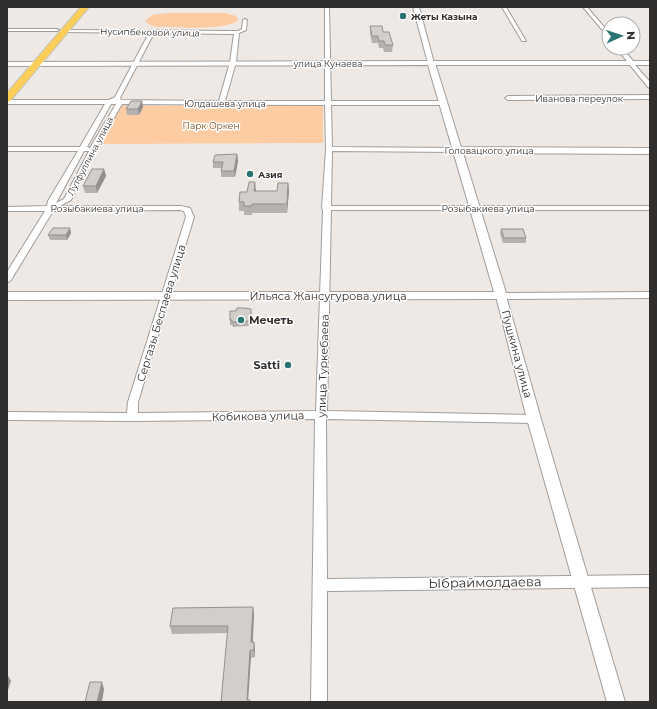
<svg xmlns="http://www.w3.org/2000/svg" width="657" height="709" viewBox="0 0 657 709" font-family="Montserrat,sans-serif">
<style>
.green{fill:#fdcca3}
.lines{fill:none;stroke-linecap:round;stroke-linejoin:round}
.minor-casing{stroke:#a19d9a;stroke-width:2}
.tertiary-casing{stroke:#a19d9a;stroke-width:2}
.secondary-casing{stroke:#a19d9a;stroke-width:2}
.trunk-casing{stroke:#c5c5c4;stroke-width:2}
.minor{fill:#fff;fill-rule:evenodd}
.tertiary{fill:#fff;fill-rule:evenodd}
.secondary{fill:#fff;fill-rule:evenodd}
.trunk{fill:#fcce58;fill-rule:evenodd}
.wall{fill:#b5b1ae}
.shaded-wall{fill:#93908d}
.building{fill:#d2ceca;stroke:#93908d}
.poi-dot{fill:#2a7472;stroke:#fff;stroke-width:1.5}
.labels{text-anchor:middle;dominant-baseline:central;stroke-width:3;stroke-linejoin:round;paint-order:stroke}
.far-poi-label{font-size:9px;font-weight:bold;fill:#312f2e;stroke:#fff;text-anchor:start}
.far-street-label{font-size:9px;fill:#312f2e;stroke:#fff}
.far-park-label{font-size:9px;fill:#7d4914;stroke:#fff}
.street-label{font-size:11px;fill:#312f2e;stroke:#fff}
.poi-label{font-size:11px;font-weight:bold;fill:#312f2e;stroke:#fff;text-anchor:start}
.near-street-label{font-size:13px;fill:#312f2e;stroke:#fff}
</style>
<rect width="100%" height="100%" fill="#eee9e5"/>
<path class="green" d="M166,13H225L236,16L238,20C229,31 173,27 157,27L150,25L145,21L152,15Z
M323,105V143L100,144L119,106Z"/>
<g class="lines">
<defs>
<path id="minor" d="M325,7H329L331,101H443L446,103L443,105H331L332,147L458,148L461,150L458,152L332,151L331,206H650V210H331L327,411L534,415L538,416L540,419L538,422L534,423L326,419L327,579L650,575V587L327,591V702H311L315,419L132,421L7,420V412L127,413L128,402L186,217L184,211L180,210L53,211L11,280L7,283V272L45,211H7V207L47,206L48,201L78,151H7V147H80L105,104H7V100H109L115,97L149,33L65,32L63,30L238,31L242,29L243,20L245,19L247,20L246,30L239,33L236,62L225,101H325ZM154,33L234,34L230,62L219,101L121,100L120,98ZM111,104H116L90,148L87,147ZM122,104L325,105L326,149L322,208L323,210L316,411L138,413V402L194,217L190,208L181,206H60L71,200L96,149ZM84,151H89L64,199L56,203Z
M502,7H506L526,41H522Z
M583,7H587L609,33V38Z
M7,29H57L59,30L57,31H7Z
M616,48H622L633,61H650V65H635L650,82V88L648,87L630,65H431L428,63L431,61H627Z
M650,95V99L508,100L505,98L508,96Z
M650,292V298L501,299L496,296L501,293Z"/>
<path id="tertiary" d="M413,7H419L434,63L433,64L428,63Z
M501,293L506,296L541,419L625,702H607L527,419L496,296Z"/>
<path id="secondary" d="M431,61L435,63L461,147L650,148V154L463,153L507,296L505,299L7,300V292H494L428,65L7,66V62Z"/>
<path id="trunk" d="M81,7H89L10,101L7,102V93Z"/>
</defs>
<use href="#minor" class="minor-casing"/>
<use href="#tertiary" class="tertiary-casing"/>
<use href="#secondary" class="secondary-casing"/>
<use href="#trunk" class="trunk-casing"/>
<use href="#minor" class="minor"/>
<use href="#tertiary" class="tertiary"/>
<use href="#secondary" class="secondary"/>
<use href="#trunk" class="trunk"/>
</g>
<path class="wall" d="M370,26L393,45L392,52H384L383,48H379L378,43H372L370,33Z
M142,101L143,107L139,115H127L126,109Z
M237,154L238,161L235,177H221V168H213V162Z
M104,169L106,176L97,193H85L83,186Z
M288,183L289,191L287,213H252V215H244V211H239V202L247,192L256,191H277Z
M501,229L526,238V243H503L500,234Z
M71,233L67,240H50L48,235Z
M252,314V323L249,324V326L233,327L232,325H230V320Z
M254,614L253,642H254L255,649V657L251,658L221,702L228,633L172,634L170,626Z"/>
<path class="shaded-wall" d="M142,101L143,107L139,115L138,109Z
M237,154L238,161L235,177L234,171Z
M104,169L106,176L97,193L96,186Z
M255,182L256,191H254Z
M288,183L289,191L287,213V204Z
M70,228L71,233L67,240L66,235Z
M253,607L254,614L252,649L251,642Z
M254,642L255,649V657L254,650Z
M250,650L251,658L248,702L247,700Z
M7,674L11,681L7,693Z
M102,682L104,689L102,702H97Z"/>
<path class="building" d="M370,26H382L383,32H389L393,45H385L384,41H379L378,36H372Z
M131,101H142L138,109H126Z
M237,154L234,171H221L223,162H213L215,155Z
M92,169H104L96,186H83Z
M249,182H255L254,191H277L278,183H288L287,204H252V206H244V202H239L240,192H247Z
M53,228H70L66,235H48Z
M501,229H523L526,238H504Z
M237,308H244L251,309V318L249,319V321L232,322V320H230V311H236Z
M253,607L251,642H254V650H250L247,700H250V702H221L228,626H170L173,608Z
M90,682H102L97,702H85Z"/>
<g class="poi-dot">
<circle cx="403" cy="16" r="4"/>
<circle cx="250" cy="174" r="4"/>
<circle cx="241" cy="320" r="4"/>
<circle cx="288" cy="365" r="4"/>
</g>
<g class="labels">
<g class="far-poi-label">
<text x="411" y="16">Жеты Казына</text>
<text x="258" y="174">Азия</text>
</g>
<g class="far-street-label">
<text transform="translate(150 32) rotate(1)">Нусипбековой улица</text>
<text x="328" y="63">улица Кунаева</text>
<text x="579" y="98">Иванова переулок</text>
<text x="225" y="103">Юлдашева улица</text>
<text x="489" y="150">Головацкого улица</text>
<text transform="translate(90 156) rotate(-62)">Лутфуллина улица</text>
<text x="97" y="208">Розыбакиева улица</text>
<text x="488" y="208">Розыбакиева улица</text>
</g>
<g class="far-park-label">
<text x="211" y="125">Парк Оркен</text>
</g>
<g class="street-label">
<text x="328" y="296">Ильяса Жансугурова улица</text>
<text transform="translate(161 313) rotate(-73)">Сергазы Беспаева улица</text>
<text transform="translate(517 354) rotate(75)">Пушкина улица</text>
<text transform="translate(323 366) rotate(-88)">улица Туркебаева</text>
<text transform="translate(258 416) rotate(-1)">Кобикова улица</text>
</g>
<g class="poi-label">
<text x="249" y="320">Мечеть</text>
<text x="280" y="365" text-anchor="end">Satti</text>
</g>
<g class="near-street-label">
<text transform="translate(485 582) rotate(-1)">Ыбраймолдаева</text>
</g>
</g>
<rect width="657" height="709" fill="none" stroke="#312f2e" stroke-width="16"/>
<g transform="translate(621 36) rotate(87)"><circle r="19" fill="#ffffff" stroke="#adacab"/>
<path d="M0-3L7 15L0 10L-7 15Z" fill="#2a7472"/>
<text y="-6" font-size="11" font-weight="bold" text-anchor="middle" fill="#312f2e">N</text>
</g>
</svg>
